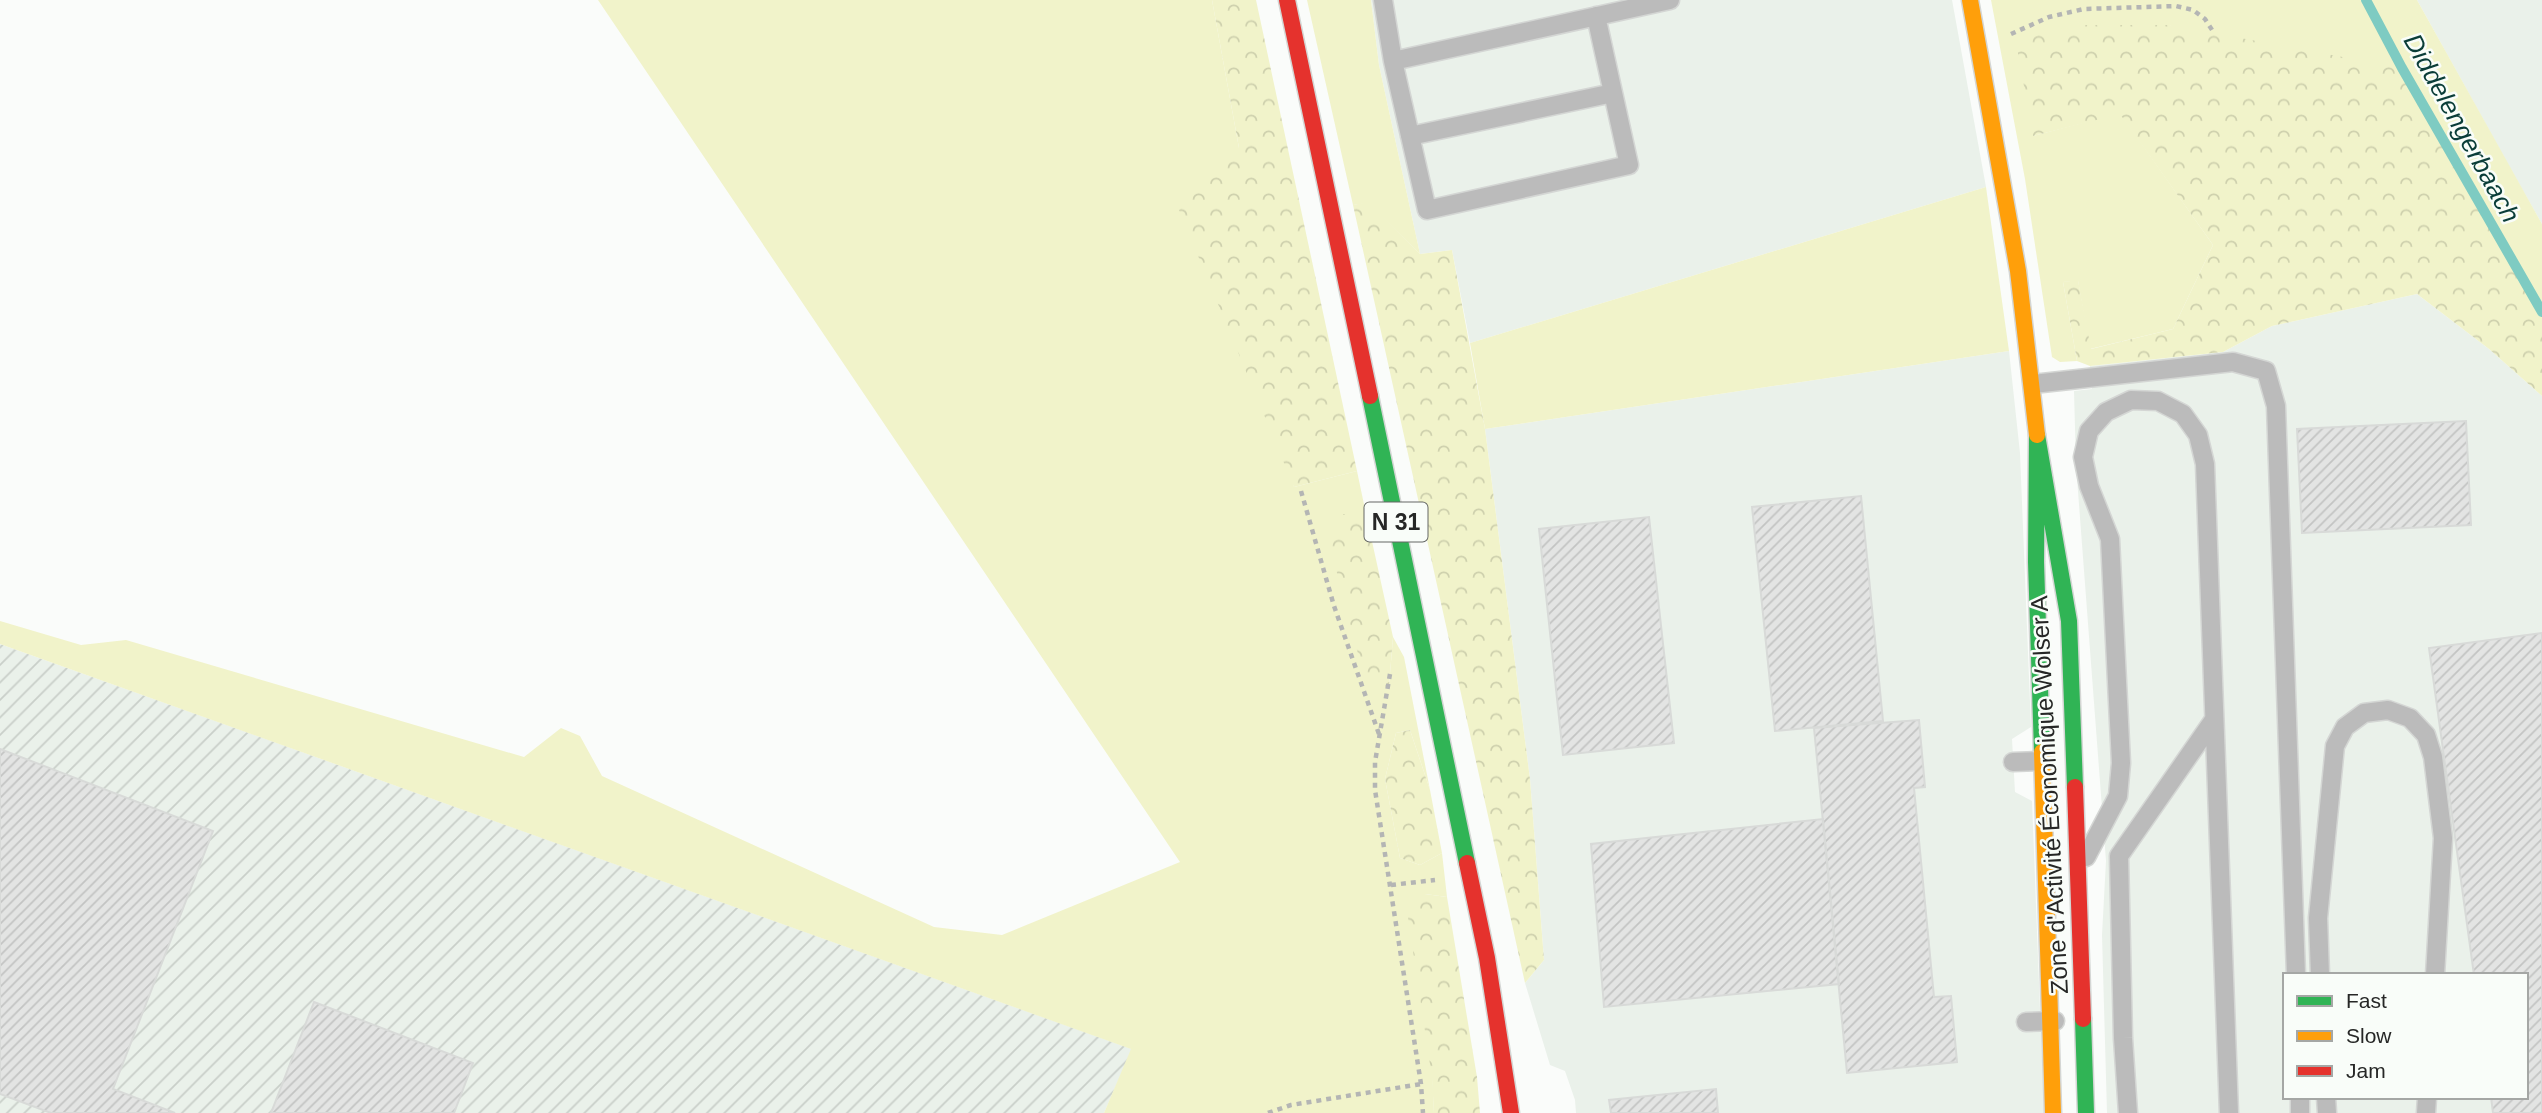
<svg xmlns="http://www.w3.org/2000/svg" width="2542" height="1113" viewBox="0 0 2542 1113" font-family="Arial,sans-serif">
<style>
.built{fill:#eaf1ea;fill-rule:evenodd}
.industrial{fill:url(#industrial-furrows)}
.green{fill:#f1f3ca}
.forest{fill:url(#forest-crowns)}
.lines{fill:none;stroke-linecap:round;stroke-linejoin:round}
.stream{stroke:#7ecbc2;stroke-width:10}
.building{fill:url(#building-hatch);stroke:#d8dad8;stroke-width:2}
.lane-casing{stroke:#d4d6d4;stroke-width:21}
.fast-casing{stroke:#d4d6d4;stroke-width:19}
.slow-casing{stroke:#d4d6d4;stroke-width:19}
.jam-casing{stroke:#d4d6d4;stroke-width:19}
.path{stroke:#b4b5b4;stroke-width:4.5;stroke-dasharray:5 5;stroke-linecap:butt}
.lane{stroke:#bbb;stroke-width:18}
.fast{stroke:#30b455;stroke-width:16}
.slow{stroke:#ff9f0a;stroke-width:16}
.jam{stroke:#e5322d;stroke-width:16}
.labels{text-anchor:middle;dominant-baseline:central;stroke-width:5;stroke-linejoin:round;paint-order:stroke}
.shield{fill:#f9fdf9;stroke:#656765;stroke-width:2}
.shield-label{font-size:23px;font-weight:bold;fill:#262726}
.street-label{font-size:24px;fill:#262726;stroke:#f9fdf9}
.water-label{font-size:26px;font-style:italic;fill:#0a3d38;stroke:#f9fdf9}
</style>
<defs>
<pattern id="industrial-furrows" width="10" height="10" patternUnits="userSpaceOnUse" patternTransform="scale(1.75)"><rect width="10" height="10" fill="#eaf1ea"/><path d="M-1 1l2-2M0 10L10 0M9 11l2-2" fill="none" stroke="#c9cfc9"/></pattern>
<pattern id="forest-crowns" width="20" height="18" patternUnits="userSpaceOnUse" patternTransform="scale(1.75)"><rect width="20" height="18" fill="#f1f3ca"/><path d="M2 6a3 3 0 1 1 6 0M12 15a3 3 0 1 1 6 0" fill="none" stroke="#ced0ad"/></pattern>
<pattern id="building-hatch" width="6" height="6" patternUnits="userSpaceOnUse" patternTransform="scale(1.75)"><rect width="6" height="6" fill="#e3e4e3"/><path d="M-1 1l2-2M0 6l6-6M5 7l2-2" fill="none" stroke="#c3c4c3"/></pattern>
</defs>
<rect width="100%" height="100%" fill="#fafcfa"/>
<path class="built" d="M1371,0H1952L1986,187L1470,343L1452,250L1420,254L1379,65Z
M2417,0H2542V224L2513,173Z
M2417,294L2489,349L2542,396V1113H2107L2102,935L2106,861L2076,465L2074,391L2092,389L2090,366L2223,352L2272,326ZM2285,975H2526V1097H2285Z
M2009,351L2020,453L2031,727L2012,739L2015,792L2032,801L2044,1113H1576L1575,1100L1565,1071L1550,1065L1525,983L1544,960L1530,779L1485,429Z"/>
<path class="industrial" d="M0,644L1132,1049L1104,1113H0Z"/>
<path class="green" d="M598,0H1212L1239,148L1294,487L1357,471L1366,514H1341L1389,686L1393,637L1404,657L1430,790L1410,730L1396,733L1385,779L1400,858L1420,865L1442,853L1447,897L1425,894L1434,1113H1104L1131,1049L0,644V621L81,645L126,640L524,757L561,728L580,736L602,776L934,927L1002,935L1180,862Z
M1307,0H1371L1379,65L1420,254L1368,203L1353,205Z
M1991,0H2417L2542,224V312L2519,271L2170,25L2033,136L2120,113L2213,245L2173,329L2090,349L2078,281L2063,282L2077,361L2060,362L2052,357L2025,179Z
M1986,187L2009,351L1485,429L1470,343Z"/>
<path class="forest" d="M1212,0H1256L1357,471L1294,487L1179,210L1239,148Z
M2070,25H2170L2402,68L2542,312V396L2489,349L2417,294L2272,326L2223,352L2090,366L2077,361L2063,282L2078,280L2091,349L2173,329L2213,245L2120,114L2033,136L2016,42Z
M1368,202L1420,254L1452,250L1485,429L1530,779L1544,960L1525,983L1353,205Z
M1341,514H1366L1393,637L1389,686L1367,689L1327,534Z
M1410,730L1430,790L1442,853L1420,865L1400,858L1385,779L1396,733Z
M1425,894L1447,897L1477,1077L1480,1113H1434L1432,1078L1406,904Z"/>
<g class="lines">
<path class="stream" d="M2366,0L2402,68L2542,312"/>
</g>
<path class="building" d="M2466,421L2471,525L2302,533L2297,429Z
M1861,496L1883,721L1775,731L1752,507Z
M1649,517L1674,743L1563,755L1539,529Z
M2542,633V1113H2493L2491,1097H2526V975H2474L2429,648Z
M1919,720L1925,787L1914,788L1934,997L1951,996L1957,1062L1847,1073L1814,728Z
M0,749L213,831L113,1089L175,1113H51L0,1094Z
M1823,819L1839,984L1604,1007L1591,844Z
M314,1002L473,1063L454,1113H271Z
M1716,1089L1718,1113H1611L1609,1100Z"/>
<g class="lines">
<defs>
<path id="lane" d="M1383,0L1393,61
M1596,16L1629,165L1427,210L1393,61L1670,0
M1410,136L1613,93
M2033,384L2233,362L2266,371L2276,406L2296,975
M2013,762L2045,761
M2086,857L2118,796L2121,763L2110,539L2089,486L2083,457L2089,431L2106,412L2131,400L2158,401L2183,414L2198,435L2205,464L2229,1113
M2320,975L2318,918L2335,746L2345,727L2364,713L2388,710L2410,718L2426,735L2433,757L2443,838L2435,975
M2026,1022L2055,1021
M2300,1097V1113
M2326,1097L2327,1113
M2128,1113L2123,1038L2119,856L2213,721
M2426,1113L2427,1097"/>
<path id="fast" d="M1370,396L1467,863
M2042,752L2036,562L2037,435L2069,621L2075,787
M2083,1019L2086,1113"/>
<path id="slow" d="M1970,0L2018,271L2037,435
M2042,752L2053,1113"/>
<path id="jam" d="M1287,0L1370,396
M2075,787L2083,1019
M1467,863L1487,958L1511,1113"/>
</defs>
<use href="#lane" class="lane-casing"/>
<use href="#fast" class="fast-casing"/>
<use href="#slow" class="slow-casing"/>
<use href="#jam" class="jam-casing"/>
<path class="path" d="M2011,34L2049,17L2084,9L2176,6L2193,10L2205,19L2214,33
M1301,491L1334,606L1380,737
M1390,674L1375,762V790L1421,1084L1423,1113
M1391,885L1435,880
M1268,1113L1291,1105L1421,1084"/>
<use href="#lane" class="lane"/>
<use href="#fast" class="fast"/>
<use href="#slow" class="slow"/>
<use href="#jam" class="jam"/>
</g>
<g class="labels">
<rect class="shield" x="1364.5" y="502.5" width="63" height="39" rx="5"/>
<g class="shield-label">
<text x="1396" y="522">N 31</text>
</g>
<g class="street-label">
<text transform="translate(2049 795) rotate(-93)">Zone d'Activité Économique Wolser A</text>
</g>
<g class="water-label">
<text transform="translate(2462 128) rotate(61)">Diddelengerbaach</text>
</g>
</g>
<rect x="2283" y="973" width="245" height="126" fill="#f9fdf9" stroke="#a5a7a5" stroke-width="2"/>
<rect x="2297" y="996" width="35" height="10" fill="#30b455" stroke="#a5a7a5" stroke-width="2"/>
<text x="2346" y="1008" font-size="21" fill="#262726">Fast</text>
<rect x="2297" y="1031" width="35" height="10" fill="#ff9f0a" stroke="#a5a7a5" stroke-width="2"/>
<text x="2346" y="1043" font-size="21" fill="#262726">Slow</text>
<rect x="2297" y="1066" width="35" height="10" fill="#e5322d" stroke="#a5a7a5" stroke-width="2"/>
<text x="2346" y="1078" font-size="21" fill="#262726">Jam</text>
</svg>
